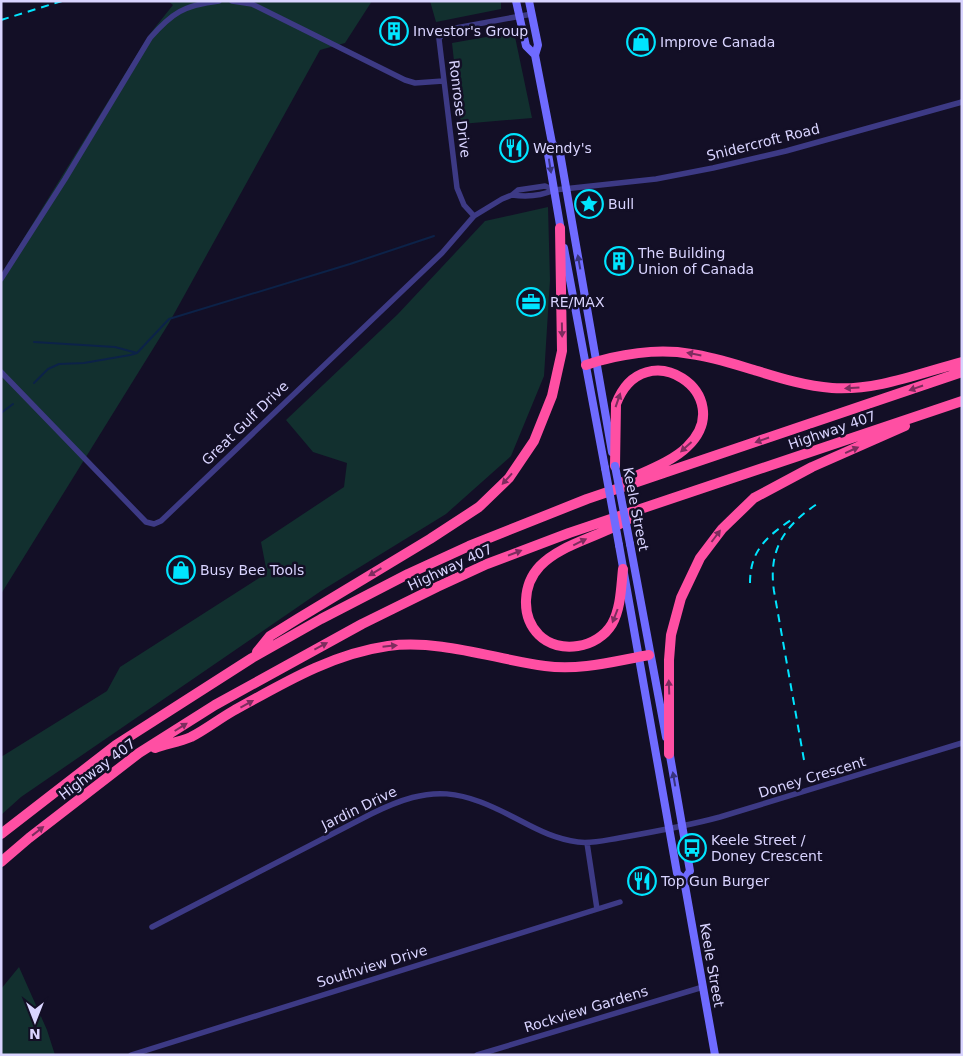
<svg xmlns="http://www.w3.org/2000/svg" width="963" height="1056" viewBox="0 0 963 1056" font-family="'DejaVu Sans',sans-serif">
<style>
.green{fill:#12302f}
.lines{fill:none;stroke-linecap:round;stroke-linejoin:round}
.stream{stroke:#0c2248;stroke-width:2}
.street{stroke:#3d3a85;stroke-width:5.5}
.secondary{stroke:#6f6bff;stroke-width:8}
.highway{stroke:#ff4fa3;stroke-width:10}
.rail{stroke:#00e5ff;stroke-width:2;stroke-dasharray:8 6;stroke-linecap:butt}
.secondary-bridge{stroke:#6f6bff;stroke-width:8}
.oneway{fill:#38347d}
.oneway2{fill:#7d2c5e}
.labels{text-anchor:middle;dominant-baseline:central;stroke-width:5;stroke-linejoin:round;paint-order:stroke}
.poi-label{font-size:14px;fill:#d9d4ff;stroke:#130f26;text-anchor:start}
.street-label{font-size:14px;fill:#d9d4ff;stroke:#130f26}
</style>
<rect width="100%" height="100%" fill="#130f26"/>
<path class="green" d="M168,1H372L345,43L320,50L169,323L1,594V275L149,35L173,5Z
M430,1H501V9L436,22Z
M514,32L532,118L461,124L452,43Z
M548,207L550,280L544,376L511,456L446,514L321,591L21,797L1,815V757L107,691L120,667L267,573L261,542L344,487L347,463L313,452L286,420L398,314L485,221Z
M19,967L47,1030L55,1055H1V989Z"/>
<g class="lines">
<path class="stream" d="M34,342L115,347L137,353
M34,383L48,369L59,364L84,363L130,355L137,353L169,319L350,264L434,236
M1,413L13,404"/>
<path class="street" d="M232,1L252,4L405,80L415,83L443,81
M512,195C526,197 541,196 554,190L656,179L713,168L786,151L962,102
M474,216L464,205L457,188L439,39L445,30L532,14
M1,279L65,179L150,38C172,13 184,5 219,1
M1,372L146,522L154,524L161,521L442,253L474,216L502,199L512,195L518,190L545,186L554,190
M587,843L597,909
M152,927L371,814C434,783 460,789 521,821C540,831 556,839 578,842C592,844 606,840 619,838C653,832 687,826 720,817L962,743
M131,1055L620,902
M477,1055L703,987"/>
<path class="secondary" d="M516,1L526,46L535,55
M529,1L538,45L535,55L552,143L560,153L612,452
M552,143L548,154L561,231
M564,248L605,468
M630,544L666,737
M619,545L677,873L684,880L715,1055
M669,750L690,871L684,880"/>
<path class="highway" d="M586,365C618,354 658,348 691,354C713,357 734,364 754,370C780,378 805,386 832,388C876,391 920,373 962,362
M615,466L616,404C644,330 741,395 687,447C672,462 643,472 623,482
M623,569C621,587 621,608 612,624C598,648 559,655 539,635C520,616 523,584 540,566C557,548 586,540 607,530C617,526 625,521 634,516
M257,652L270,636L299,618L430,539L479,507L509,478L534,441L552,396L562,351L560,228
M155,748C166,744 179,742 191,737C205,730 219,719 233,711C282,684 331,654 388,646C440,639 494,659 545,666C580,671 615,661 649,655
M669,754V660L671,635L681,598L700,558L722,529L754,498L812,467L905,426
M1,834L116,745L252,658L321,619L408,574L469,546L587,499L962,372
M1,862L29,838L139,753L215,705L362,624L437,587L487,564L569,533L962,401"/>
<path class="rail" d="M1,20L62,1
M750,583C750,551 766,537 791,520
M804,760L774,591C768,550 784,526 817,504"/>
<path class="secondary-bridge" d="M615,466L630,544
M605,468L619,545"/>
</g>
<defs><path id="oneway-solid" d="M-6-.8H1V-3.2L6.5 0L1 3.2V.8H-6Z" transform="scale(1.25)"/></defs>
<g class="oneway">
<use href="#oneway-solid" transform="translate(550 166) rotate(81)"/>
<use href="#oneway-solid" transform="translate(579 262) rotate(-100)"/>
<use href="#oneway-solid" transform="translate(674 779) rotate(-100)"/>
</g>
<g class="oneway2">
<use href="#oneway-solid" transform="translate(562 330) rotate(89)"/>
<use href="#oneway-solid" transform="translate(694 354) rotate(-169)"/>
<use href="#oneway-solid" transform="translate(852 388) rotate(176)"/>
<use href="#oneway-solid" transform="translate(916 388) rotate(161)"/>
<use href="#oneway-solid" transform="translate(618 400) rotate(-71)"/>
<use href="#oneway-solid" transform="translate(762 440) rotate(161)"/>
<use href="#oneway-solid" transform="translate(686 447) rotate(138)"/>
<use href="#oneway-solid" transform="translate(852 450) rotate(-24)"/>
<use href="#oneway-solid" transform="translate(507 479) rotate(132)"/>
<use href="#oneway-solid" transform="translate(716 536) rotate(-53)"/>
<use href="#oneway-solid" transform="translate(580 542) rotate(-26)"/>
<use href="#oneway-solid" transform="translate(515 553) rotate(-21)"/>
<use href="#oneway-solid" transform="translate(375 572) rotate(149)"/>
<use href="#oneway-solid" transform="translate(615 616) rotate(111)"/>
<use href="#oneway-solid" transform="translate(321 646) rotate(-28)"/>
<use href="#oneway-solid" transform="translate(390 646) rotate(-6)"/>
<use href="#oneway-solid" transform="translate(669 687) rotate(-92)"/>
<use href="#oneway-solid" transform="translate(247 704) rotate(-29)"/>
<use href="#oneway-solid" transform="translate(181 727) rotate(-32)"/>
<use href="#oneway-solid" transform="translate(38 831) rotate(-38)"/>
</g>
<defs>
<symbol id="building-ring" viewBox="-11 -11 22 22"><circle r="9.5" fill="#130f26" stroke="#00e5ff" stroke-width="1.5"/><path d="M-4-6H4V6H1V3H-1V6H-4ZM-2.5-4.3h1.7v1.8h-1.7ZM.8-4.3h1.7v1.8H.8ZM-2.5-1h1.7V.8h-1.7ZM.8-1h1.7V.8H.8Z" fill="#00e5ff"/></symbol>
<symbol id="shop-ring" viewBox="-11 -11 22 22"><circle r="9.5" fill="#130f26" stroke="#00e5ff" stroke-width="1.5"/><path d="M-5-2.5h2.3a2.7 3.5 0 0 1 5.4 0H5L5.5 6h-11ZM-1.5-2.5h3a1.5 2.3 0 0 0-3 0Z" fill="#00e5ff"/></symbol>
<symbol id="restaurant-ring" viewBox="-11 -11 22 22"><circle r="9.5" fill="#130f26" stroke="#00e5ff" stroke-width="1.5"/><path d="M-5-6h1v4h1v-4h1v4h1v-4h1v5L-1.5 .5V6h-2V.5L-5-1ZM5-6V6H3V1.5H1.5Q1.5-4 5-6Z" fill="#00e5ff"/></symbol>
<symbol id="sight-ring" viewBox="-11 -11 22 22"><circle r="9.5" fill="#130f26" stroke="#00e5ff" stroke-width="1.5"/><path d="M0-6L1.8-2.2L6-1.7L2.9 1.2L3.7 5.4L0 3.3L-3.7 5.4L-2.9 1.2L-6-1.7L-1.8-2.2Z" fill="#00e5ff"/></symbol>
<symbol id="office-ring" viewBox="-11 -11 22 22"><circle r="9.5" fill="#130f26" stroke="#00e5ff" stroke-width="1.5"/><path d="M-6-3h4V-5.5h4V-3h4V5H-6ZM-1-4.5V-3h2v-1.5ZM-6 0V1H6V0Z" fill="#00e5ff"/></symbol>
<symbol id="bus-ring" viewBox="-11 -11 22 22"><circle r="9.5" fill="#130f26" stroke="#00e5ff" stroke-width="1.5"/><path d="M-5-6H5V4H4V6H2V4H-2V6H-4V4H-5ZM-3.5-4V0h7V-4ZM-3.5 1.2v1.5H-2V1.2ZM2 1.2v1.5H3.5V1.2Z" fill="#00e5ff"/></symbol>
</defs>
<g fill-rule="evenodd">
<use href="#building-ring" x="378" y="15" width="32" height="32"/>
<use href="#shop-ring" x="625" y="26" width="32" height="32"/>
<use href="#restaurant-ring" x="498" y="132" width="32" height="32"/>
<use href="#sight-ring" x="573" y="188" width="32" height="32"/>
<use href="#building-ring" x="603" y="245" width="32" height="32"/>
<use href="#office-ring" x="515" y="286" width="32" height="32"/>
<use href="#shop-ring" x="165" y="554" width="32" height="32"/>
<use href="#bus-ring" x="676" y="832" width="32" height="32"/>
<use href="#restaurant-ring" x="626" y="865" width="32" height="32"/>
</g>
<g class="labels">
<g class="poi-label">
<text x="413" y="31">Investor's Group</text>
<text x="660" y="42">Improve Canada</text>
<text x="533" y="148">Wendy's</text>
<text x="608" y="204">Bull</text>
<text x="638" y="253">The Building<tspan x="638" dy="16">Union of Canada</tspan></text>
<text x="550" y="302">RE/MAX</text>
<text x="200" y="570">Busy Bee Tools</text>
<text x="711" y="840">Keele Street /<tspan x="711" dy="16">Doney Crescent</tspan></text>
<text x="661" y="881">Top Gun Burger</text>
</g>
<g class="street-label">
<text transform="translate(460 109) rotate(83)">Ronrose Drive</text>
<text transform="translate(763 142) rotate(-14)">Snidercroft Road</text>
<text transform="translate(245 423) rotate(-44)">Great Gulf Drive</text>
<text transform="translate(832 430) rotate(-19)">Highway 407</text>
<text transform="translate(636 509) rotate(79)">Keele Street</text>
<text transform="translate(450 567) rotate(-25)">Highway 407</text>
<text transform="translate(97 769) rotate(-37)">Highway 407</text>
<text transform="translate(812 777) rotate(-17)">Doney Crescent</text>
<text transform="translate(359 808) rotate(-26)">Jardin Drive</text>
<text transform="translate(712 965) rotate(80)">Keele Street</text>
<text transform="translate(372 966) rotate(-17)">Southview Drive</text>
<text transform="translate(586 1009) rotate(-17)">Rockview Gardens</text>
</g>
</g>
<rect width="963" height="1056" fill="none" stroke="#d9d4ff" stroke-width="5"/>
<g transform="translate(35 1021) rotate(180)" stroke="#130f26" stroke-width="4" paint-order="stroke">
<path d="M0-4L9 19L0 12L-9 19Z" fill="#d9d4ff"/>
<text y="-8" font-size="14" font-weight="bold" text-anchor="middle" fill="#d9d4ff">N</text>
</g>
</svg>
